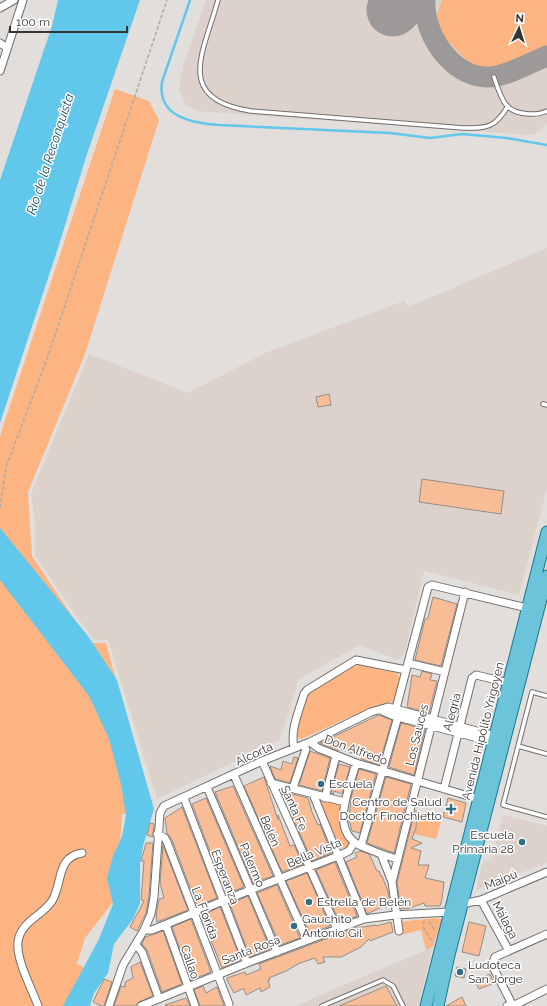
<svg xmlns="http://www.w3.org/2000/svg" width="547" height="1006" viewBox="0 0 547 1006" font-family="Raleway,sans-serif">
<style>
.built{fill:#ddd2cb}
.green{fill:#fcb482}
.water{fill:#61c8eb}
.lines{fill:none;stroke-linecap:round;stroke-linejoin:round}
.stream{stroke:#61c8eb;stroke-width:2.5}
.taxiway{stroke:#9c9998;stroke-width:21}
.runway{stroke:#9c9998;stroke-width:53}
.building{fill:#f8bd96;stroke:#918e8b}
.lane-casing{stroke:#716e6c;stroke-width:5.5}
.street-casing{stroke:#716e6c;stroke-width:9}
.primary-casing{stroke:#197890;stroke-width:13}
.path{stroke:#adaaa8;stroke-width:1.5;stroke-dasharray:4 2;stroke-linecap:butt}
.lane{stroke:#fff;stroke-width:3.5}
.street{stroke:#fff;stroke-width:7}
.primary{stroke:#6bc4da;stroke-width:11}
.poi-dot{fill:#306f84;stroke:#fff;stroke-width:1.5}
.labels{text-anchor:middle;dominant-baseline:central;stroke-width:3;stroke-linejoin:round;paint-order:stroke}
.street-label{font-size:12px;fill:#363434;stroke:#fff}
.poi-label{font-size:12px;fill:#363434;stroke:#fff;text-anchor:start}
.water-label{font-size:13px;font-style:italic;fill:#204d5c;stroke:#fff}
</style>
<rect width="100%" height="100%" fill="#e2dedb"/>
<path class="built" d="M206,0H547V124L535,134L530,135L196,111L185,104L179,88L183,66Z
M547,248V488L519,595L424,571L404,655L398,660L359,645L299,679L280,740L157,799L108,640H93L35,556V521L31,494L89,354L188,393L265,353L404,301L408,307Z
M503,815L547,826V863L476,890L483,861L492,859Z
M433,946L418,1006H295L426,950Z"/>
<path class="green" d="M442,0H547V47L499,67L484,68L469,63L441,34L437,16Z
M115,89L149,101L159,120L85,354L28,492L32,556L90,643H106L150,810L122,814L117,897L85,938L77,964L100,975L89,1006H0V436Z
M359,665L396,673L401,679L396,699L394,702L372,707L306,737L300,739L296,736L306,695L352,667Z
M321,800L339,804L341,806L339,821L349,844L348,847L342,849L340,847L320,802Z
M418,815L441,822L436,839L414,834Z
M436,918L442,919L433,946L426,950L421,930L401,935L398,922Z"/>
<path class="water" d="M58,0H140L86,157L58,248L0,423V180L52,26Z
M0,528L88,636L117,680L154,809L143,846L140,864V903L133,919L114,944L108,973L94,993L90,1006H63L99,939L113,904L107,878L113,856L122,836L126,815L121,784L109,739L89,696L0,580Z"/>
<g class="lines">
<path class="stream" d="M190,0L162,82C157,117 192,123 219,125L390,133L430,138L462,134L507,138L547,145"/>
<path class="taxiway" d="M425,0C423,34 452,78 489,77C505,77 532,62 547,56"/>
<path class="runway" d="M393,10L403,0"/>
</g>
<path class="building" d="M329,394L331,405L318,407L316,397Z
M422,479L504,491L501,514L419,502Z
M433,597L457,604L441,666L415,660L425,619L428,618Z
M422,671L432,674L430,680L437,681L429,713L407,707L412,675L420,677Z
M379,715L392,720L379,765L361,759L362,756L338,749V751L320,743Z
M401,723L425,729L414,775L389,767Z
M310,751L330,758L322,791L299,785Z
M294,757L298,758L290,783L275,779L270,766L281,770L283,761L292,764Z
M339,764L350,767L342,794L334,791V794L331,793Z
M359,769L376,774L360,833L352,831L349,820L351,798Z
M264,777L278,820V815L290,846L294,845L303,864L282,872L244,786Z
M386,777L411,784L394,853L367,843Z
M233,786L273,876L253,883L215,792Z
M281,791L308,798L312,812L318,825L320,824L331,853L312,861Z
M206,798L244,887L226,894L192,804Z
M448,798L466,803L462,822L443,817Z
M182,807L217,898L197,906L172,840L167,833L165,818Z
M415,811H417L416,827L412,839L422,843L411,848L421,851L418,865H429L425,878L444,882L442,899L440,906H425L424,903L410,908L401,909L397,882Z
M150,823L154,824L153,837L147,835Z
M146,843H153L149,896L146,913L137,931L130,927L144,901L141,900L144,861H141Z
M163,845L188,910L157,922L156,916L159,899L164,898L160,883Z
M360,851L369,854L377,871H379L381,876H382L388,891L390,905L385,907L384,906L369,913L367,914L346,862L357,857L355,853Z
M335,862L357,916L340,923L316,870Z
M307,873L330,926L310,934L286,881Z
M277,885L300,938L280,945L257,893Z
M248,896L270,949L250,957L230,904Z
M220,907L241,960L222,968L201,916Z
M191,919L211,972L191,980L172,927Z
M391,922L393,932L370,941L369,939L361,947L341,957H323L325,962L318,964L315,958L300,963L286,971L269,978L270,980H268L270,987L261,992L260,988L246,995L244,989H242L234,993L227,980V978L245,972L246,975L261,969L259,964L355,928L376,925V926Z
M469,922L486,926L479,956L462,952Z
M163,931L182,984L162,992L147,950L142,944L145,937Z
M140,962L153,996L139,1002L136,1006H114L121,986L125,987V982L133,978L131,967Z
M457,967L466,969L464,978L455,976Z
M490,974L494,983L479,989L475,981Z
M104,979L112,982L104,1006H101L93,1002Z
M203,986L206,993L217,987L224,1006H200L194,990Z
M386,986L397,1006H339Z
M462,997L466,1006H446Z
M186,998L190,1006H166L165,1005Z"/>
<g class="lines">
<defs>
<path id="lane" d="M218,0C204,52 173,99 251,111L463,128C488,128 495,128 508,106
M494,77C497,86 501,99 507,106C516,115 536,116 547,111
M543,404L547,405
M547,696L532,692L503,805L547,817
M518,746L547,754
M322,1006L383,980L393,986L403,1006"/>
<path id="street" d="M0,8L14,0
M0,43L7,48
M0,71L23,0
M408,663L445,672
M380,710L394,716L493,742
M394,716L428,587L432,585L531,609
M310,742L318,748L356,763L482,800
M294,748C290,730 299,711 304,694L307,690L356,660L406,670
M262,761L337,929
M356,763C349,790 329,831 361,846L397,720L400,717
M234,775L307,940
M271,783L345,802
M207,787L277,952
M293,788L306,749L304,744
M444,789L472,678L476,675L509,683
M313,794L364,919
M184,798L247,963
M325,798L336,756
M157,834L165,838L167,842L229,1004
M361,846L381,854L392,882L399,931
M381,854L397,859
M392,882L465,592
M481,900L509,951
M166,925L195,1006
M144,930H152L250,890L338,856L349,851L354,843
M136,945L142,952L159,999
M38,1006C32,989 16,960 18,942C20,922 42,916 52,901C63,883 56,857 82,853
M109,1006L123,965L144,930L151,914L154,897L160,813L164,806L262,761L310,742L371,712L388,707L495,736
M141,1006L247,963L364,919L395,915L449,912L462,904L481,900L547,872
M507,1006L517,1004L547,989
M513,1006L492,965L495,957L547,934"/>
<path id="primary" d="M426,1006L547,532
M438,1006L449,955L547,576"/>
</defs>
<use href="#lane" class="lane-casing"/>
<use href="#street" class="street-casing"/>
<use href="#primary" class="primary-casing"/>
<path class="path" d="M0,508L6,467L48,356L167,0
M424,921L423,927L433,943
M429,921L435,931"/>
<use href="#lane" class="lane"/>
<use href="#street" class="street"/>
<use href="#primary" class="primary"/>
</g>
<g class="poi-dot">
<circle cx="321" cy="784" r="4"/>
<path d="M449 803h4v4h4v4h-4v4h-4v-4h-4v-4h4z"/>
<circle cx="522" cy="842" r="4"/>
<circle cx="309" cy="902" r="4"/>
<circle cx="294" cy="926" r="4"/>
<circle cx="460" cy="972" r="4"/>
</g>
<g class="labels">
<g class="street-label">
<text transform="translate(452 712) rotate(-75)">Alegria</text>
<text transform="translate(483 731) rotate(-76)">Avenida Hipólito Yrigoyen</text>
<text transform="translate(417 735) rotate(-76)">Los Sauces</text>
<text transform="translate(356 750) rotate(20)">Don Alfredo</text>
<text transform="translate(254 754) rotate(-25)">Alcorta</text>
<text transform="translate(294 808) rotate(66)">Santa Fe</text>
<text transform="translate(270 831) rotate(67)">Belén</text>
<text transform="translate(314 853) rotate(-23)">Bella Vista</text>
<text transform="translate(252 865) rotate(67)">Palermo</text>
<text transform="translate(225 877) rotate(69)">Esperanza</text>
<text transform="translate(501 880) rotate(-23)">Maipú</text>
<text transform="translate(205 913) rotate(69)">La Florida</text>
<text transform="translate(505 920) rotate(62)">Málaga</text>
<text transform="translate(251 950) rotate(-21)">Santa Rosa</text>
<text transform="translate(190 962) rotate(71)">Callao</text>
</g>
<g class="poi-label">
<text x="329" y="784">Escuela</text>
<text x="442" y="802" text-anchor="end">Centro de Salud<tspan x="442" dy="14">Doctor Finochietto</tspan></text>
<text x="514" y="835" text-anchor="end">Escuela<tspan x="514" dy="14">Primaria 28</tspan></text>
<text x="317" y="902">Estrella de Belén</text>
<text x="302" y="919">Gauchito<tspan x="302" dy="14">Antonio Gil</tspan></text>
<text x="468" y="965">Ludoteca<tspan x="468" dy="14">San Jorge</tspan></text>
</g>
<g class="water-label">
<text transform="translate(50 154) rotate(-72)">Río de la Reconquista</text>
</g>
</g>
<g transform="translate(519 28) rotate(4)" stroke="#ffffff" stroke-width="3" paint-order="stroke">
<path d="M0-3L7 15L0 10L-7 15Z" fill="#363434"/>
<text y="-6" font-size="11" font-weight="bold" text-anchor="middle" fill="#363434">N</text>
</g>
<path d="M10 26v6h117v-6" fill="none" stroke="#363434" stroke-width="2"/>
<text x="16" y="26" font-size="12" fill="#363434" stroke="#ffffff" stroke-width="3" paint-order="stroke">100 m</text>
</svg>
